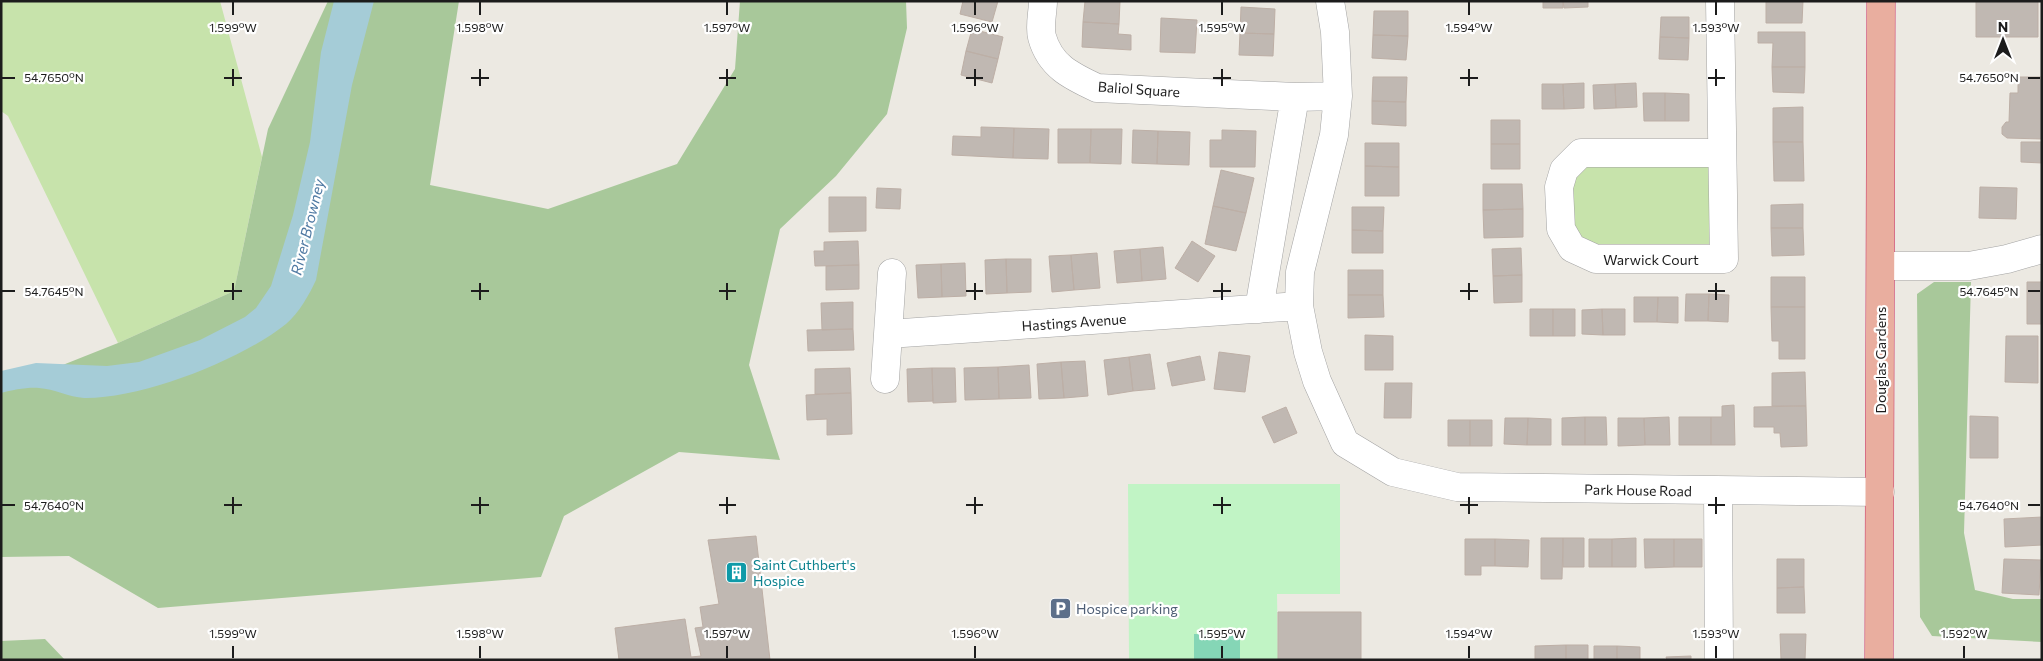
<svg xmlns="http://www.w3.org/2000/svg" width="2043" height="661" viewBox="0 0 2043 661" font-family="Commissioner,sans-serif">
<style>
.grass{fill:#c7e3ab}
.forest{fill:#a8c89a}
.park{fill:#c1f4c5}
.pitch{fill:#85d6b6}
.water{fill:#a5ccd7}
.building{fill:#c0b8b2;stroke:#bdafa6}
.lines{fill:none;stroke-linecap:round;stroke-linejoin:round}
.minor-casing{stroke:#a3a3a3;stroke-width:29}
.trunk-casing{stroke:#c83167;stroke-width:29}
.minor{stroke:#fff;stroke-width:28}
.trunk{stroke:#e9ae9f;stroke-width:28}
.ticks{fill:none;stroke:#1c1c1c;stroke-width:2}
.labels{text-anchor:middle;dominant-baseline:central;stroke-width:4.5;stroke-linejoin:round;paint-order:stroke}
.street-label{font-size:14px;fill:#1c1c1c;stroke:#fff}
.culture-label{font-size:14px;fill:#0d838f;stroke:#fff;text-anchor:start}
.service-label{font-size:14px;fill:#4e5e75;stroke:#fff;text-anchor:start}
.water-label{font-size:15px;font-style:italic;fill:#507aa3;stroke:#fff}
.ticks-label{font-size:12px;text-anchor:middle;fill:#1c1c1c;stroke:#fff;stroke-width:4.5;stroke-linejoin:round;paint-order:stroke}
</style>
<rect width="100%" height="100%" fill="#ece9e2"/>
<path class="grass" d="M1,1H220L262,157L234,291L118,343L8,116L1,111Z
M1711,165V244H1597L1584,240L1571,229L1573,171L1591,166Z"/>
<path class="forest" d="M328,1H459L430,185L548,209L677,164L735,69L740,1H906L907,28L887,114L836,176L780,229L749,365L780,460L679,452L564,516L541,577L158,608L69,556L1,557V382L35,376L118,343L234,291L268,129Z
M1934,282H1971L1964,533L1975,590L2013,599H2042V642L1932,636L1920,617L1917,294Z
M45,639L65,660H1V641Z"/>
<path class="park" d="M1128,484H1340V594H1277L1278,660H1129Z"/>
<path class="pitch" d="M1194,634H1240V660H1194Z"/>
<path class="water" d="M334,1H374L352,85L316,280C309,295 299,313 286,324C241,360 142,399 84,398C69,397 54,389 39,388C28,387 12,390 1,393V371L36,363L107,366L139,362L200,340L245,317L256,308L271,286L293,215L310,142L321,52Z"/>
<path class="building" d="M963,1H998L992,22L960,14Z
M1085,1H1120L1119,24L1083,22Z
M1543,1H1563V8H1543Z
M1563,1H1588V7L1564,8Z
M1766,1H1803L1802,23H1766Z
M1976,1H2038V37H1976Z
M1241,7L1275,9L1274,34L1240,33Z
M1374,11H1408V36L1373,35Z
M1661,17H1689V38L1660,37Z
M1161,18L1197,20L1195,53L1160,52Z
M1083,22L1119,24L1118,34L1131,35V50L1082,47Z
M972,29L1003,37L998,59L966,51Z
M1758,32H1805V67H1772L1773,43H1758Z
M1240,33L1274,34L1273,56L1239,55Z
M1373,35L1408,36L1406,60L1372,58Z
M1660,37L1689,38L1688,60L1659,59Z
M966,51L998,59L992,83L961,75Z
M1772,67H1805L1804,93L1773,92Z
M1373,77H1407L1406,102L1372,101Z
M2018,77H2042V139L2007,138L2002,134V127L2006,122H2009L2010,93H2018Z
M1584,83V108L1564,109L1563,84Z
M1636,83L1637,107L1616,108L1615,84Z
M1542,84H1563L1564,109H1542Z
M1615,84L1616,108L1594,109L1593,85Z
M1643,93H1665V121H1644Z
M1665,93L1689,94V121H1665Z
M1372,101L1406,102V126L1372,124Z
M1803,107V142H1773V108Z
M1491,120H1520V144H1491Z
M981,127L1014,128L1013,158L952,155L953,136L981,137Z
M1014,128L1049,129L1048,159L1013,158Z
M1058,129H1091L1090,163H1058Z
M1091,129H1122L1121,164L1090,163Z
M1133,130L1158,131L1157,164L1132,163Z
M1222,130L1256,131L1255,167H1210V140H1222Z
M1158,131L1190,132L1189,165L1157,164Z
M1773,142H1803L1804,181H1774Z
M2021,142H2042V163L2021,162Z
M1365,143H1399V167L1365,166Z
M1491,144H1520V169H1491Z
M1365,166L1399,167V196H1365Z
M1221,170L1254,178L1246,213L1213,206Z
M1483,184H1522L1523,209L1483,210Z
M1980,187L2017,188L2016,219L1979,218Z
M877,188L901,189L900,209L876,208Z
M829,197H866V231L829,232Z
M1803,204V228H1771V205Z
M1213,206L1246,213L1236,251L1205,244Z
M1352,207H1384L1383,231L1352,230Z
M1523,209V237L1484,238L1483,210Z
M1771,228H1803L1804,255L1772,256Z
M1352,230L1383,231V253H1352Z
M858,241L859,265L815,266L814,251H824V242Z
M1192,241L1215,256L1198,282L1175,268Z
M1163,247L1166,279L1142,281L1140,249Z
M1521,248L1522,275L1493,276L1492,249Z
M1140,249L1142,281L1117,283L1114,251Z
M1097,253L1100,288L1074,290L1071,255Z
M1071,255L1074,290L1052,292L1049,256Z
M1006,259H1031V292L1007,293Z
M1006,259L1007,293L986,294L985,260Z
M965,263L966,296L942,297L941,264Z
M941,264L942,297L918,298L916,265Z
M859,265V289L826,290V266Z
M1348,270H1383V295H1348Z
M1522,275V302L1494,303L1493,276Z
M1771,277H1805V307H1771Z
M2027,282H2042V324H2027Z
M1686,294H1709L1708,321H1685Z
M1709,294L1729,295L1728,322L1708,321Z
M1348,295H1383L1384,317L1348,318Z
M1634,297H1658L1657,322H1634Z
M1658,297H1678V323L1657,322Z
M853,302V329L822,330L821,303Z
M1771,307H1805V359H1779V341H1772Z
M1530,309H1553V336H1530Z
M1553,309H1575V336H1553Z
M1602,309L1603,335L1582,334V310Z
M1602,309H1625V335H1603Z
M853,329L854,350L808,351L807,330Z
M1365,335L1393,336V370H1365Z
M2006,336H2038V383L2005,382Z
M1219,352L1250,356L1245,392L1214,389Z
M1150,354L1155,389L1133,391L1129,357Z
M1200,356L1205,380L1172,386L1167,363Z
M1129,357L1133,391L1108,395L1104,360Z
M1085,361L1088,396L1064,398L1061,362Z
M1061,362L1064,398L1039,399L1037,364Z
M1029,365L1031,398L999,399L998,367Z
M998,367L999,399L965,400L964,368Z
M850,368L851,393L815,394V369Z
M932,368H955L956,402L933,403Z
M932,368L933,401L908,402L907,369Z
M1805,372L1806,406H1772V373Z
M1385,383H1412L1411,418H1384Z
M851,393L852,434L827,435V419L807,420L806,395Z
M1734,405L1735,445H1711V417H1722V406Z
M1806,406L1807,446L1781,447L1780,433H1774V427H1754V407Z
M1286,407L1297,433L1274,443L1262,417Z
M1970,416L1998,417V458H1970Z
M1585,417H1606L1607,445H1585Z
M1585,417V445H1562V418Z
M1669,417L1670,445H1645L1644,418Z
M1679,417H1711V445H1679Z
M1505,418H1528L1527,445L1504,444Z
M1528,418L1551,419V445H1527Z
M1618,418H1644L1645,445L1618,446Z
M1448,420H1470V446H1448Z
M1470,420H1492V446H1470Z
M2042,517V545L2005,547L2004,519Z
M756,536L770,660H619L615,628L685,619L691,657L701,656L695,628L703,627L700,607L719,604L708,540Z
M1541,538H1563L1562,579H1541Z
M1563,538H1584V567H1563Z
M1636,538V567H1612V539Z
M1465,539H1495V566H1481V575H1465Z
M1495,539L1529,540L1528,567L1495,566Z
M1589,539H1612V567H1589Z
M1644,539H1674V567L1645,568Z
M1674,539H1702V567H1674Z
M1777,559H1804V587L1777,588Z
M2004,559L2041,560L2039,595L2002,593Z
M1804,587L1805,613H1777V588Z
M1278,612H1361V660H1278Z
M1780,634H1806L1805,660H1781Z
M1566,645H1588V660H1566Z
M1566,645V660H1535V646Z
M1594,646H1617V660H1594Z
M1617,646L1640,647V660H1617Z
M1691,656V660H1667L1666,657Z"/>
<g class="lines">
<defs>
<path id="minor" d="M1043,1C1043,12 1039,26 1042,37C1050,66 1071,76 1097,88L1295,97L1338,96
M1330,1L1335,32L1338,96L1334,135L1300,272L1299,306L1308,352L1317,381L1345,443L1393,472L1457,487L1880,492
M1720,1L1724,259H1596L1572,248L1561,229L1559,187L1564,170L1581,153H1722
M1881,266H1969L2007,259L2042,249
M1259,309L1295,97
M888,334L892,273
M885,379L888,334L1299,306
M1718,491L1719,660"/>
<path id="trunk" d="M1879,660L1881,1"/>
</defs>
<use href="#minor" class="minor-casing"/>
<use href="#trunk" class="trunk-casing"/>
<use href="#minor" class="minor"/>
<use href="#trunk" class="trunk"/>
</g>
<path class="ticks" d="M233,2V15M480,2V15M727,2V15M975,2V15M1222,2V15M1469,2V15M1716,2V15M233,69V86M480,69V86M727,69V86M975,69V86M1222,69V86M1469,69V86M1716,69V86M2,78H15M224,78H242M471,78H489M719,78H736M966,78H983M1213,78H1231M1460,78H1478M1708,78H1725M2028,78H2040M233,283V300M480,283V300M727,283V300M975,283V300M1222,283V300M1469,283V300M1716,283V300M2,291H15M224,291H242M471,291H489M719,291H736M966,291H983M1213,291H1231M1460,291H1478M1708,291H1725M2028,291H2040M233,497V514M480,497V514M727,497V514M975,497V514M1222,497V514M1469,497V514M1716,497V514M2,505H15M224,505H242M471,505H489M719,505H736M966,505H983M1213,505H1231M1460,505H1478M1708,505H1725M2028,505H2040M233,646V658M480,646V658M727,646V658M975,646V658M1222,646V658M1469,646V658M1716,646V658M1964,646V658"/>
<defs>
<symbol id="building-square" viewBox="-11 -11 22 22"><rect x="-9" y="-9" width="18" height="18" rx="4" fill="#0f9aa8" stroke="#fff"/><path d="M-4-6H4V6H1V3H-1V6H-4ZM-2.5-4.3h1.7v1.8h-1.7ZM.8-4.3h1.7v1.8H.8ZM-2.5-1h1.7V.8h-1.7ZM.8-1h1.7V.8H.8Z" fill="#fff"/></symbol>
<symbol id="parking-square" viewBox="-11 -11 22 22"><rect x="-9" y="-9" width="18" height="18" rx="4" fill="#5c6f8a" stroke="#fff"/><path d="M-3.5-5.5H1a3.5 3.5 0 0 1 0 7H-1V5.5H-3.5ZM-1-3.4V-.6H.8a1.4 1.4 0 0 0 0-2.8Z" fill="#fff"/></symbol>
</defs>
<g fill-rule="evenodd">
<use href="#building-square" x="724" y="560" width="25" height="25"/>
<use href="#parking-square" x="1048" y="596" width="25" height="25"/>
</g>
<g class="labels">
<g class="street-label">
<text transform="translate(1139 89) rotate(4)">Baliol Square</text>
<text x="1651" y="259">Warwick Court</text>
<text transform="translate(1074 322) rotate(-4)">Hastings Avenue</text>
<text transform="translate(1880 360) rotate(-90)">Douglas Gardens</text>
<text transform="translate(1638 490) rotate(1)">Park House Road</text>
</g>
<g class="culture-label">
<text x="753" y="564">Saint Cuthbert's<tspan x="753" dy="16">Hospice</tspan></text>
</g>
<g class="service-label">
<text x="1076" y="608">Hospice parking</text>
</g>
<g class="water-label">
<text transform="translate(307 227) rotate(-76)">River Browney</text>
</g>
</g>
<g class="ticks-label">
<text x="233" y="32">1.599°W</text>
<text x="480" y="32">1.598°W</text>
<text x="727" y="32">1.597°W</text>
<text x="975" y="32">1.596°W</text>
<text x="1222" y="32">1.595°W</text>
<text x="1469" y="32">1.594°W</text>
<text x="1716" y="32">1.593°W</text>
<text x="54" y="82">54.7650°N</text>
<text x="1989" y="82">54.7650°N</text>
<text x="54" y="296">54.7645°N</text>
<text x="1989" y="296">54.7645°N</text>
<text x="54" y="510">54.7640°N</text>
<text x="1989" y="510">54.7640°N</text>
<text x="233" y="638">1.599°W</text>
<text x="480" y="638">1.598°W</text>
<text x="727" y="638">1.597°W</text>
<text x="975" y="638">1.596°W</text>
<text x="1222" y="638">1.595°W</text>
<text x="1469" y="638">1.594°W</text>
<text x="1716" y="638">1.593°W</text>
<text x="1964" y="638">1.592°W</text>
</g>
<rect width="2043" height="661" fill="none" stroke="#1c1c1c" stroke-width="5"/>
<g transform="translate(2003 40)" stroke="#ffffff" stroke-width="4" paint-order="stroke">
<path d="M0-4L9 19L0 12L-9 19Z" fill="#1c1c1c"/>
<text y="-8" font-size="14" font-weight="bold" text-anchor="middle" fill="#1c1c1c">N</text>
</g>
</svg>
